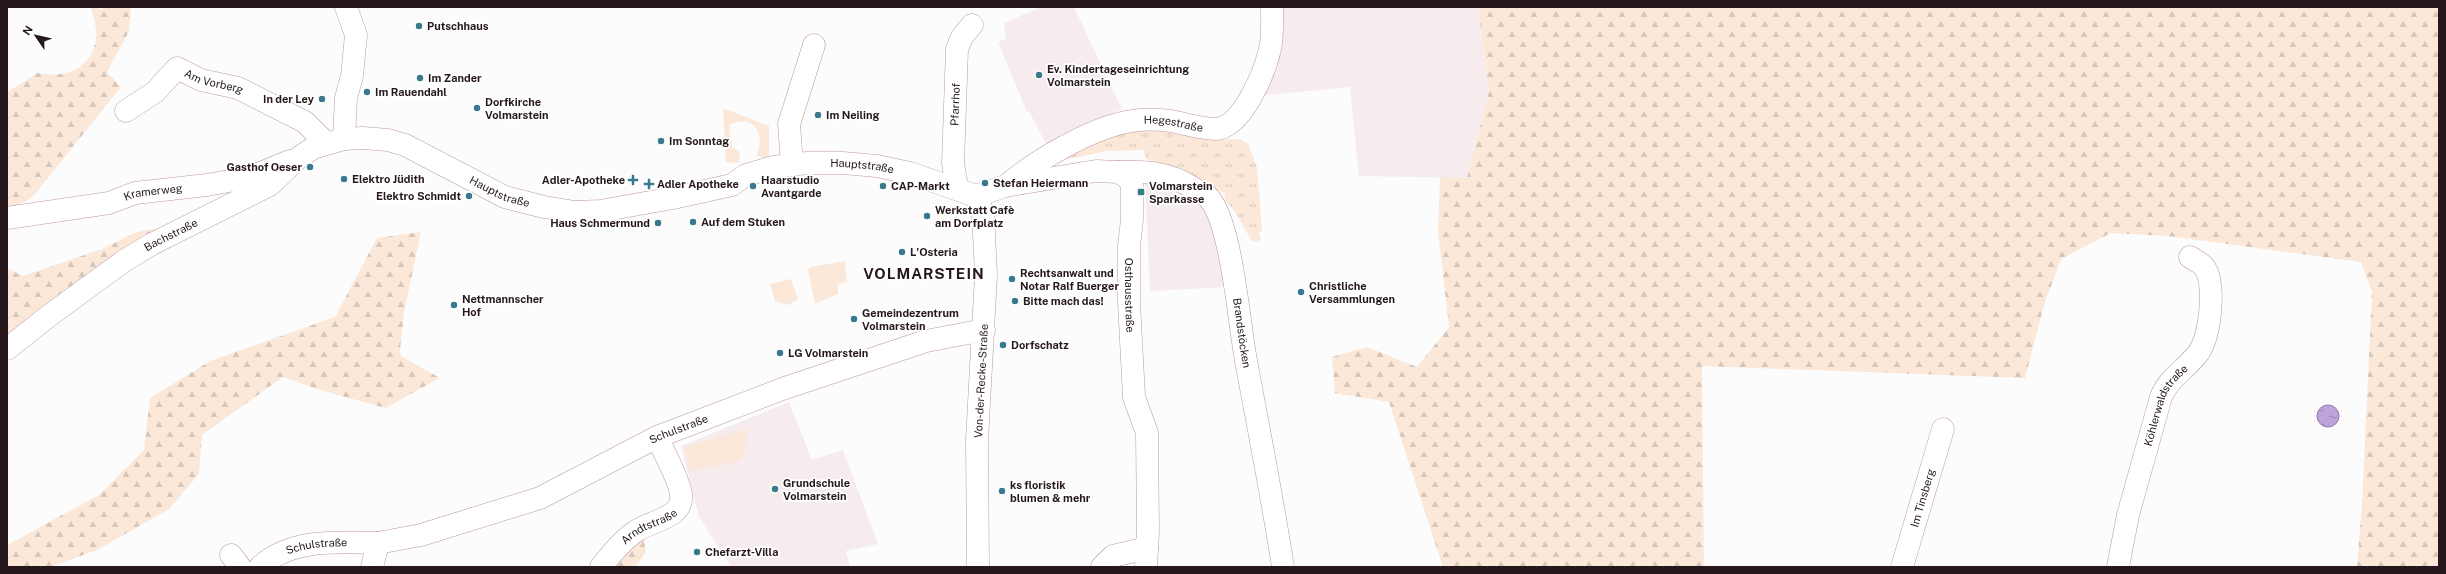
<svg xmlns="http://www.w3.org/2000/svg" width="2446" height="574" viewBox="0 0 2446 574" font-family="'Public Sans',sans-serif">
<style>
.built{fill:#f6ecee}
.grass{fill:url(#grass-tufts)}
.forest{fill:url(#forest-firs)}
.park{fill:#fbe8d9}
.water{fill:url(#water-ripples);stroke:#9079a0}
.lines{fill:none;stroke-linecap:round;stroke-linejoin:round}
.minor-casing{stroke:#bd97a0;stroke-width:23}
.minor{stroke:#fff;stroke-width:22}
.poi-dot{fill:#39798d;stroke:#fff;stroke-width:1.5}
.labels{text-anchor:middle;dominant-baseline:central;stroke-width:3.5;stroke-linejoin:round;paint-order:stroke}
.poi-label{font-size:11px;font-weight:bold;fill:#26181c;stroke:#fff;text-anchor:start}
.street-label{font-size:11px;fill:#26181c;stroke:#fff}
.district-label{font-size:15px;font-weight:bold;letter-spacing:1px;fill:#26181c;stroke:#fff}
</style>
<defs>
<pattern id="grass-tufts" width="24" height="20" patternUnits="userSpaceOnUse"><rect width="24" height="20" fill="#fbe8d9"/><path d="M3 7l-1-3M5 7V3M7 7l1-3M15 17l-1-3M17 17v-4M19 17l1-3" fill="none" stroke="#d7c6ba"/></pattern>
<pattern id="forest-firs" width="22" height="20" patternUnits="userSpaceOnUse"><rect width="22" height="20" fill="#fbe8d9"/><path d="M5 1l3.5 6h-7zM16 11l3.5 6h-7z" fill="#d7c6ba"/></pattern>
<pattern id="water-ripples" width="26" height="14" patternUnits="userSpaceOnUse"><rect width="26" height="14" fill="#bda3d9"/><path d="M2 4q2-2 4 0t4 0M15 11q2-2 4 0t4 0" fill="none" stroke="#9984af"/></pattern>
</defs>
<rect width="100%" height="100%" fill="#fcfcfc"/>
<path class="built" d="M1041,7H1074L1122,109L1060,135L1062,141L1048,148L1029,111L1027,112L998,42L1006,39L1004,23Z
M1276,7H1478L1489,91L1467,178L1359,176L1350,87L1258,96Z
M1145,177L1194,195L1211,218L1229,287L1150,291Z
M789,402L812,460L843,450L878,544L846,551L850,567H731L699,517L681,446Z"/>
<path class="grass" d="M1144,124L1220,139H1240L1248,144L1257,167L1262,231L1259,233L1261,240L1254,242L1251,240L1236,213L1224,198L1226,195L1219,190L1217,192L1185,173L1146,159L1144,150L1107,151L1054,162L1059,156Z"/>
<path class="forest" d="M94,7L101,10L105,7H131L129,31L107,72L121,87L35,194L25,202L7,209V89L9,91L38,73C82,82 108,50 91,9Z
M1478,7H2439V567H2357L2362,505L2372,292L2361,262L2168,236L2111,233L2061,259L2044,305L2025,378L1702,366L1704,567H1443L1389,402L1335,393L1332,357L1367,347L1417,367L1449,327L1438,232L1440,177L1467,178L1489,91Z
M154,229L155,233L85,275L7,336V268L23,276L102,249L137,232Z
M421,232L404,313L400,350L401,356L440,378L385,408L317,389L283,377L202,435L199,474L169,509L99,549L51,567H7V545L99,495L144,450L150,398L210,361L335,317L377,238Z
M643,536L646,552L635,567H610Z"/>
<path class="park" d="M723,108L769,126V156L763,158L757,155C766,132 752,113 729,125L732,147L740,152L739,163L726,162Z
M845,261L847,282L838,284V294L815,304L808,269L810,267Z
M791,279L798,299L788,305L775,301L770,284Z
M748,429L744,454L740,461L690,471L684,447Z"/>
<path class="water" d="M2317 416a11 11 0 1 1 22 0a11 11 0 1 1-22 0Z"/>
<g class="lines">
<defs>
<g id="minor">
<path id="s1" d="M126,111L155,92L177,68L201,80L238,88L305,122L326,143"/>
<path d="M344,139L346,98L352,76L356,35L346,7"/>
<path d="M792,165L789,124L814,45"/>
<path id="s2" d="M1118,172C1146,171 1168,172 1193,188C1197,191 1204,193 1208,197C1231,220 1239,321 1245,355C1258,426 1272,496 1283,567"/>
<path id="s3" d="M1006,186C1035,161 1088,130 1126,122C1140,119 1157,119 1171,121C1186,124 1201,129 1216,129C1243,127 1265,71 1270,49C1273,36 1272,21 1272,7"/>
<path id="s4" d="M957,188L953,163L957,49L962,37L972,25"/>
<path id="s5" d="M976,196L1005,186L1096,171L1118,172L1128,178L1132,185V220L1129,246V302L1134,397L1147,433L1148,531L1146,567"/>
<path d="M976,196L983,213L986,275L977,440L978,567"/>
<path id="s6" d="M7,218L109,203L135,193L207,185L251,177L290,161"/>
<path id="s7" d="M7,349L50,315L124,261L152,244L270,185L297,159L313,148L344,139L363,138L388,140L405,145L505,197L544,207L575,212L600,211L673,198L732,185L746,175L773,167L807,163H843L877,166L910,173L976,196"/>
<path d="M231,555L240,567"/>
<path id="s8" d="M260,567C291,538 339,542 378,543"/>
<path id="s9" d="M372,567L378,543L421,535L540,498L657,437L785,388L926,341L984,330"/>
<path id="s10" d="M601,567C611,554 624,538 638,530C653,520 684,518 681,494C680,482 663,450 657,437"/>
<path d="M1102,567L1113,556L1147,548"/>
<path id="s11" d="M1902,567L1943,429"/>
<path id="s12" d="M2118,567L2128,515L2161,397C2169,377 2187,369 2199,352C2210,335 2216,286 2205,268C2202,263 2194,260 2190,257"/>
</g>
</defs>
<use href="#minor" class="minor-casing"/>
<use href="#minor" class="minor"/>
</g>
<g class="poi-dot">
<circle cx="419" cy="26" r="4"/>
<circle cx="1039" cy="75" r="4"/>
<circle cx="420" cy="78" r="4"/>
<circle cx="367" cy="92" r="4"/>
<circle cx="322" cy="99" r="4"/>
<circle cx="477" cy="108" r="4"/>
<circle cx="818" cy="115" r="4"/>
<circle cx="661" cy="141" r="4"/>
<circle cx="310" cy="167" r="4"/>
<circle cx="344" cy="179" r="4"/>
<path d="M631 174h4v4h4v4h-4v4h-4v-4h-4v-4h4z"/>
<circle cx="985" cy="183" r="4"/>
<path d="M647 178h4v4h4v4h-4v4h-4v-4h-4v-4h4z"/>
<circle cx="753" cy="186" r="4"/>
<circle cx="883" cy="186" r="4"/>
<rect x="1137" y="188" width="8" height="8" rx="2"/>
<circle cx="469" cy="196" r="4"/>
<circle cx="927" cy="216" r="4"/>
<circle cx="693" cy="222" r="4"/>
<circle cx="658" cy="223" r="4"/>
<circle cx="902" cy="252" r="4"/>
<circle cx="1012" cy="279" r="4"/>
<circle cx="1301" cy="292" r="4"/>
<circle cx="1015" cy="301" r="4"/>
<circle cx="454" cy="305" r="4"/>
<circle cx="854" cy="319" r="4"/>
<circle cx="1003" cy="345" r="4"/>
<circle cx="780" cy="353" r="4"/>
<circle cx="775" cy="489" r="4"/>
<circle cx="1002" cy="491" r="4"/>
<circle cx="697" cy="552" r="4"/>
</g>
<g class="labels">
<g class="poi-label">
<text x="427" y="26">Putschhaus</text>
<text x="1047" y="69">Ev. Kindertageseinrichtung<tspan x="1047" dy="13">Volmarstein</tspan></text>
<text x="428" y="78">Im Zander</text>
<text x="375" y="92">Im Rauendahl</text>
<text x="314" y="99" text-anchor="end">In der Ley</text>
<text x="485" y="102">Dorfkirche<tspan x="485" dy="13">Volmarstein</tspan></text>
<text x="826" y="115">Im Neiling</text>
<text x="669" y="141">Im Sonntag</text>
<text x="302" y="167" text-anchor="end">Gasthof Oeser</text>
<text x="352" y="179">Elektro Jüdith</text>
<text x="625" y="180" text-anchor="end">Adler-Apotheke</text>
<text x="761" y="180">Haarstudio<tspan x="761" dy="13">Avantgarde</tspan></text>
<text x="993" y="183">Stefan Heiermann</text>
<text x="657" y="184">Adler Apotheke</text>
<text x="891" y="186">CAP-Markt</text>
<text x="1149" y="186">Volmarstein<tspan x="1149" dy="13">Sparkasse</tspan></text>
<text x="461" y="196" text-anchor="end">Elektro Schmidt</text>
<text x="935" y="210">Werkstatt Cafè<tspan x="935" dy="13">am Dorfplatz</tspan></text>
<text x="701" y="222">Auf dem Stuken</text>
<text x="650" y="223" text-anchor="end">Haus Schmermund</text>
<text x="910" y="252">L'Osteria</text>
<text x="1020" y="273">Rechtsanwalt und<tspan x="1020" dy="13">Notar Ralf Buerger</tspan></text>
<text x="1309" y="286">Christliche<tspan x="1309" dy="13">Versammlungen</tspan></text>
<text x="462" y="299">Nettmannscher<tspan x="462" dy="13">Hof</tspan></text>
<text x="1023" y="301">Bitte mach das!</text>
<text x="862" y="313">Gemeindezentrum<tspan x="862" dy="13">Volmarstein</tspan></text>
<text x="1011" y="345">Dorfschatz</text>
<text x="788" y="353">LG Volmarstein</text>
<text x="783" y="483">Grundschule<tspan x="783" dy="13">Volmarstein</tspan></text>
<text x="1010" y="485">ks floristik<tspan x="1010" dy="13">blumen &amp; mehr</tspan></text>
<text x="705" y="552">Chefarzt-Villa</text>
</g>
<g class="street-label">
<text stroke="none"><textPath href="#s1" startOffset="107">Am Vorberg</textPath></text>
<text stroke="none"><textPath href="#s4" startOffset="84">Pfarrhof</textPath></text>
<text stroke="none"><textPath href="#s3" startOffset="185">Hegestraße</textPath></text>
<text stroke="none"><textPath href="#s7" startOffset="941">Hauptstraße</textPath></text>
<text stroke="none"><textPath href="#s7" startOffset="568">Hauptstraße</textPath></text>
<text stroke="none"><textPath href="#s6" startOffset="149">Kramerweg</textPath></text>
<text stroke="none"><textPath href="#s7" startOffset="200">Bachstraße</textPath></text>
<text stroke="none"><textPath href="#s5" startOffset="275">Osthausstraße</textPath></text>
<text stroke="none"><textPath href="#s2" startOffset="237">Brandstöcken</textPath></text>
<text transform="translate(981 381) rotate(-87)">Von-der-Recke-Straße</text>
<text stroke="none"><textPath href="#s12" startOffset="170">Köhlerwaldstraße</textPath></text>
<text stroke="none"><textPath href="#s9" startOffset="348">Schulstraße</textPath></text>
<text stroke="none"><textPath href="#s11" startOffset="72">Im Tinsberg</textPath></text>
<text stroke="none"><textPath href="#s10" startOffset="64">Arndtstraße</textPath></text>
<text stroke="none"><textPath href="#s8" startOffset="62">Schulstraße</textPath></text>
</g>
<g class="district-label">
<text x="924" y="273">VOLMARSTEIN</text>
</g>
</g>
<rect width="2446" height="574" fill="none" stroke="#26181c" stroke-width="16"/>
<g transform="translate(36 36) rotate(304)" stroke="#ffffff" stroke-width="3" paint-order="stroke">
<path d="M0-3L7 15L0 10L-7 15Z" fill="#26181c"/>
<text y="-6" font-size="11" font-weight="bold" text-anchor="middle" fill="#26181c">N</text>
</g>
</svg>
